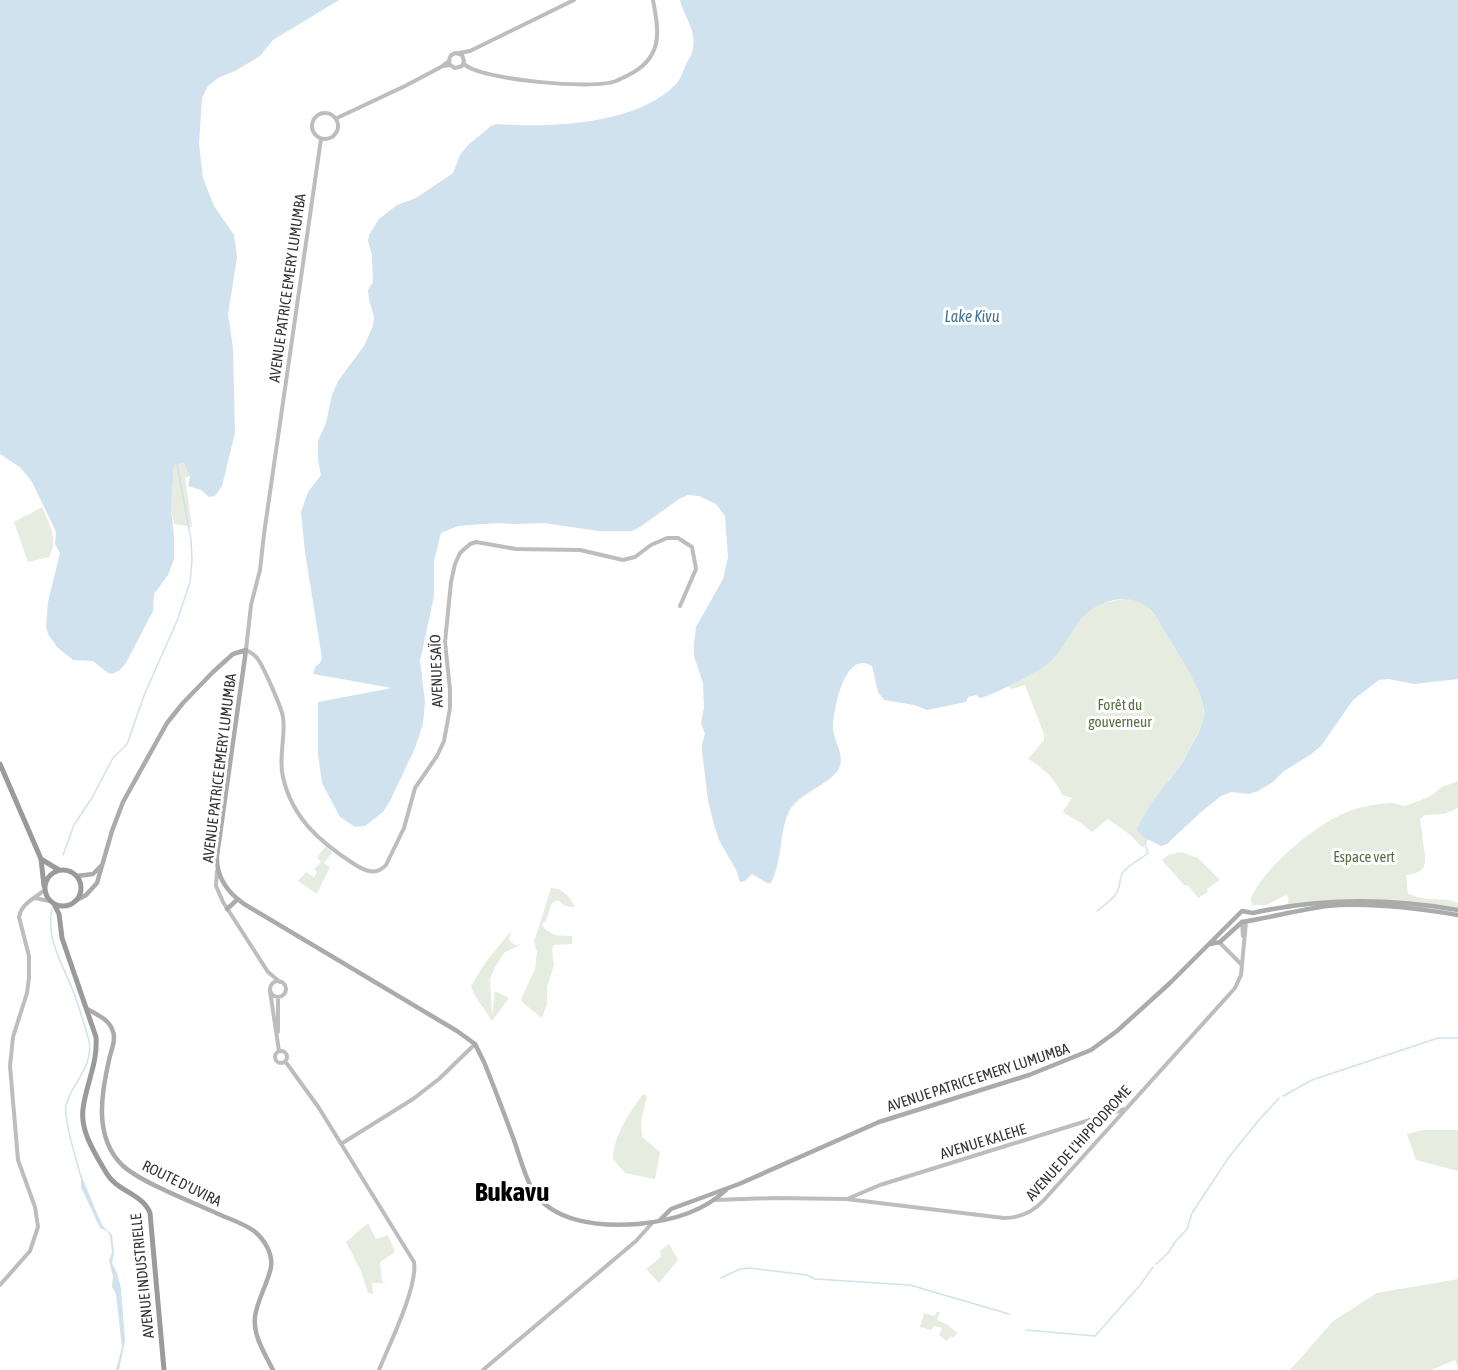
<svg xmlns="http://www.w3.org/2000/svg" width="1458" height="1370" viewBox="0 0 1458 1370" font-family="'Asap Condensed',sans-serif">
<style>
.green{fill:#e6ecdf}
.water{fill:#cfe2ee}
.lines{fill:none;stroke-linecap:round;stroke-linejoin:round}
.stream{stroke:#cfe2ee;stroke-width:1.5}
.secondary{stroke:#bdbdbd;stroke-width:4}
.primary{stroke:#ababab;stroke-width:4.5}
.highway{stroke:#9a9a9a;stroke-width:5}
.labels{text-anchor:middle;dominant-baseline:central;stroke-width:6;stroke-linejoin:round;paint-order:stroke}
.street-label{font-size:15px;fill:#333;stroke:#fff}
.park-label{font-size:15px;fill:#56703f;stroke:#fff}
.water-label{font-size:16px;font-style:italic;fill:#3f7597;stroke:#fff}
.town-label{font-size:27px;font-weight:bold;fill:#000;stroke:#fff}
</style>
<rect width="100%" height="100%" fill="#fff"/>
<path class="green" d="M184,463L190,476L185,478L192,527L174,524L171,508L174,465Z
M42,507C49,523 59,540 49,557L28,562L14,522Z
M1125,599H1134L1142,602L1159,619L1194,681L1203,703L1204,716L1202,725L1177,772L1169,779L1143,837L1147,839L1143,848L1129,834L1108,819L1092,832L1081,823L1064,813L1063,811L1072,798L1062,795C1057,780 1041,766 1028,759L1044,740V734L1025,685L1012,689L1007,686C1019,679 1034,673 1045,665C1061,652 1068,631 1082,616C1092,605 1110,601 1125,599Z
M1458,781V808L1444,814L1425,815L1420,819C1422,829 1422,839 1424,849C1427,866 1425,873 1406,875L1408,894C1414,895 1421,899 1428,899C1440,900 1445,898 1458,903V910L1372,902L1289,907L1288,901L1289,899L1286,895L1266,905H1252L1251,898C1265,866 1318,822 1352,810C1364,806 1382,803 1392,803C1398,803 1400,806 1405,806L1429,797L1442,787Z
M326,846L332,853L324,863L330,867L317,894L298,881L306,872L314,877L317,872L314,869L321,862L317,857Z
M1181,852L1198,858L1220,880L1207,889L1208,892L1198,898L1189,886L1184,885L1162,860L1168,855Z
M551,888C563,888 570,897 575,907L565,906L558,900L552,903L546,921L543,923L542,925C549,936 560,936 572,936V944L554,945L552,949L554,965L547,987V1004L542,1018L523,1003L521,999L535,969L537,952L534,942Z
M511,931L509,940L515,945L522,944L505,952L495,967L490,979L492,1015L495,991L509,998L492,1021C486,1010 473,996 471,986L485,963Z
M643,1094L647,1096L641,1121L642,1137L660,1152L655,1179L625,1173L613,1159C613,1136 630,1112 643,1094Z
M1423,1130H1458V1171L1416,1160L1407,1134Z
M368,1223L376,1239L388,1235L395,1252L380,1262L382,1282L387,1283H372L373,1294L368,1293L361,1271L346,1242Z
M669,1244L678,1260L659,1283L646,1269L661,1257L660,1251Z
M1458,1279V1368L1455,1360L1431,1370H1290L1333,1321L1377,1293Z
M937,1312H940L937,1320L948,1325L957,1333L954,1337H951L946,1341L939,1335L942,1328L934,1326L931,1330L920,1327L924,1313L934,1316Z"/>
<path class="water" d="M0,0H339L273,40L260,56L235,71L218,78L208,86L202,98L199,143L203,178L214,206L234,235L236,247L237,258L228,314L233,348L235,433L222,486L215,496L209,497L201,490L188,486L190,477L184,463L174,465L171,508L174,537V559L168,575L154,594L153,611L126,663L120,670L112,674L108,673L93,661L73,660L57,647L48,634L46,627L48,602L60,553L55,544L56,532L32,482L21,468L0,454Z
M680,0H1458V679L1414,684L1389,679L1379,680L1353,700L1321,746L1310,755L1284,771L1273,782L1258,791L1249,794L1231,792L1221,796L1200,813L1167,844L1161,846L1143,837L1137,830C1145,809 1161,790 1175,773C1181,767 1185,757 1189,750C1195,739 1202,728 1204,716C1207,694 1173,647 1162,626C1149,600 1128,593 1102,604C1075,614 1070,642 1051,661C1040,671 1002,690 987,696L980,698L976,695L968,697L966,702L927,710L914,705L884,700L878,692L872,666C845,649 834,708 833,725C832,739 844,751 840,766C835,782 803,791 791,808C779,826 783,861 771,883H767L752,874L745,881L740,882L736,870L719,840L713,821L708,800L702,751V744L705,734L701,723L704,707L703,683L694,656V645L696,627L723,579L728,557L725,516L716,504L699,496L688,495L679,499L640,527L632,531H598L544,523L515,524L497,523L458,526L441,533L434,561V596L420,661L425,702L423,724L415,748L390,801L383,812L365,826L355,827L340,817L322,783L318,754V702L392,688L313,674L315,667L320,663L322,658L305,552L301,512L308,492L321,475L318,460V441L326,423L332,395L338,381L364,346L373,326L374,316L369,300L368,290L373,282L372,255L368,241L369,235L379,219L397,205L416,198L453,173L460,155L468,145L491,126L497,124C549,128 637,125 676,84C681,79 683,71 686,64C689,59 693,53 693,47C696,29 684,17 680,0Z
M81,1175L102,1225L112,1235L114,1253L112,1263L117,1273L121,1288L125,1341L119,1370H116L122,1347L116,1294L112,1287L113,1276L109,1261L112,1252L110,1236L107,1231L100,1228L81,1187Z"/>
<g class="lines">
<path class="stream" d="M63,855L74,825L93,796L113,758L127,744L145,693L177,621L190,582L192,560L191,540L177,464
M52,909C45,937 64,968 74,993C79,1008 85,1025 89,1041C94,1067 72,1082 66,1105C63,1119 77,1162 81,1177
M1097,911C1104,905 1115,899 1118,890C1121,883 1119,876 1124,871C1130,864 1141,859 1148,853L1145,844L1147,839
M1283,1096L1312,1080L1438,1038H1458
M1156,1264L1168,1253L1175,1242L1187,1229L1192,1213L1229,1157L1258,1121L1279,1098
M721,1278L740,1269L749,1268L807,1275L815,1279L910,1285L1009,1314
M1026,1330L1095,1336L1141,1284L1153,1267"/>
<path class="secondary" d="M459,53L470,51L574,0
M464,64C480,80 595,90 616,81C629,75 645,68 652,54C661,39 656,16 653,0
M443,66L450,65L455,68L462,66L464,61L462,55L456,53C450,54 448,59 450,65
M312 126a13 13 0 1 1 26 0a13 13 0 1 1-26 0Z
M337,118L405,86L441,67L449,61
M321,139L264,534L260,570L251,605L246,650C250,652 254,654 257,658C263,665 282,709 283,717C286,737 278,757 283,777C292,818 320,842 354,864C365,871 376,876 386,865L404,828L415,788L437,756L444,741L450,708V690L445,642L451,582L455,564L460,553L470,544L476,542L516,549L580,550L623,560L635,557L651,545L667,538H678L692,547L696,569L680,606
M217,871L216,886L223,902L268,972L280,982
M35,898L49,901
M1242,922L1243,936
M1219,942L1241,964
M270 989a8 8 0 1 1 16 0a8 8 0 1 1-16 0Z
M270,991L279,1051
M278,1032V997
M275 1057a6 6 0 1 1 12 0a6 6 0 1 1-12 0Z
M285,1061L319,1108L414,1262C418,1287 389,1345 379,1370
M341,1144L413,1099L439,1079L475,1044
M847,1199L880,1185L1125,1109
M715,1200L775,1198L846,1199L1004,1218C1021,1218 1033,1212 1044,1200L1235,988L1241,975L1246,922
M0,1285L30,1251L38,1227L35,1207L18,1160L10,1066L13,1037L27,993L29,978V956L19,917C22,902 34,900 44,890
M483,1370L636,1241L653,1222"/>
<path class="primary" d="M77,876L93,874L101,866
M75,901L86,895L97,883L112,831L123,802L167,723L183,703L213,672L233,654L246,650L217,856C216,877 227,892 244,904L457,1031L475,1044L484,1062C495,1089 505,1116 515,1143C520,1158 524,1173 531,1187C550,1223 601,1227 638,1224C670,1221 702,1213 726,1190
M227,909L238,899
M1242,922C1267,918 1299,910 1327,906C1370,902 1416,908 1458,915
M1210,944L1220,942L1242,922
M87,1009C96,1014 108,1019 112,1029C117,1039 111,1050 109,1060C101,1095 94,1137 122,1165C140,1182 192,1202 216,1213C229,1219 243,1223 254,1231C264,1239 273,1253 271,1267C268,1283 257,1300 255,1317C253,1336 265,1354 273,1370
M659,1221L671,1209L739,1184L879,1122L1029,1075L1091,1050L1117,1031L1170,983L1242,911L1253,913C1320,898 1390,898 1458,910"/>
<path class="highway" d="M0,764L41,859L44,886
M41,859L59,870
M45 888a18 18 0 1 1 36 0a18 18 0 1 1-36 0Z
M54,904L59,914L62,938L96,1037C98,1063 86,1084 83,1109C80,1132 96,1155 107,1174C117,1191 143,1194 150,1213L164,1370"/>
</g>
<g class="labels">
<g class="street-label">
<text transform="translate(287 288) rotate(-82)">AVENUE PATRICE EMERY LUMUMBA</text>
<text transform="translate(436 671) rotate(-92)">AVENUE SAÏO</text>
<text transform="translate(219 768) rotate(-83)">AVENUE PATRICE EMERY LUMUMBA</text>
<text transform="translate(978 1077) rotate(-18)">AVENUE PATRICE EMERY LUMUMBA</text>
<text transform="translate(983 1141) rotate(-17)">AVENUE KALEHE</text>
<text transform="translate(1078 1143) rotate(-48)">AVENUE DE L'HIPPODROME</text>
<text transform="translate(182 1183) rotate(26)">ROUTE D'UVIRA</text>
<text transform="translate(142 1276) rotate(-96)">AVENUE INDUSTRIELLE</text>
</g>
<g class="park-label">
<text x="1120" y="704">Forêt du<tspan x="1120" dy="17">gouverneur</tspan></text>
<text x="1364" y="856">Espace vert</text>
</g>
<g class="water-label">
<text x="972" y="316">Lake Kivu</text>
</g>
<g class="town-label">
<text x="512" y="1191">Bukavu</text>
</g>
</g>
</svg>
